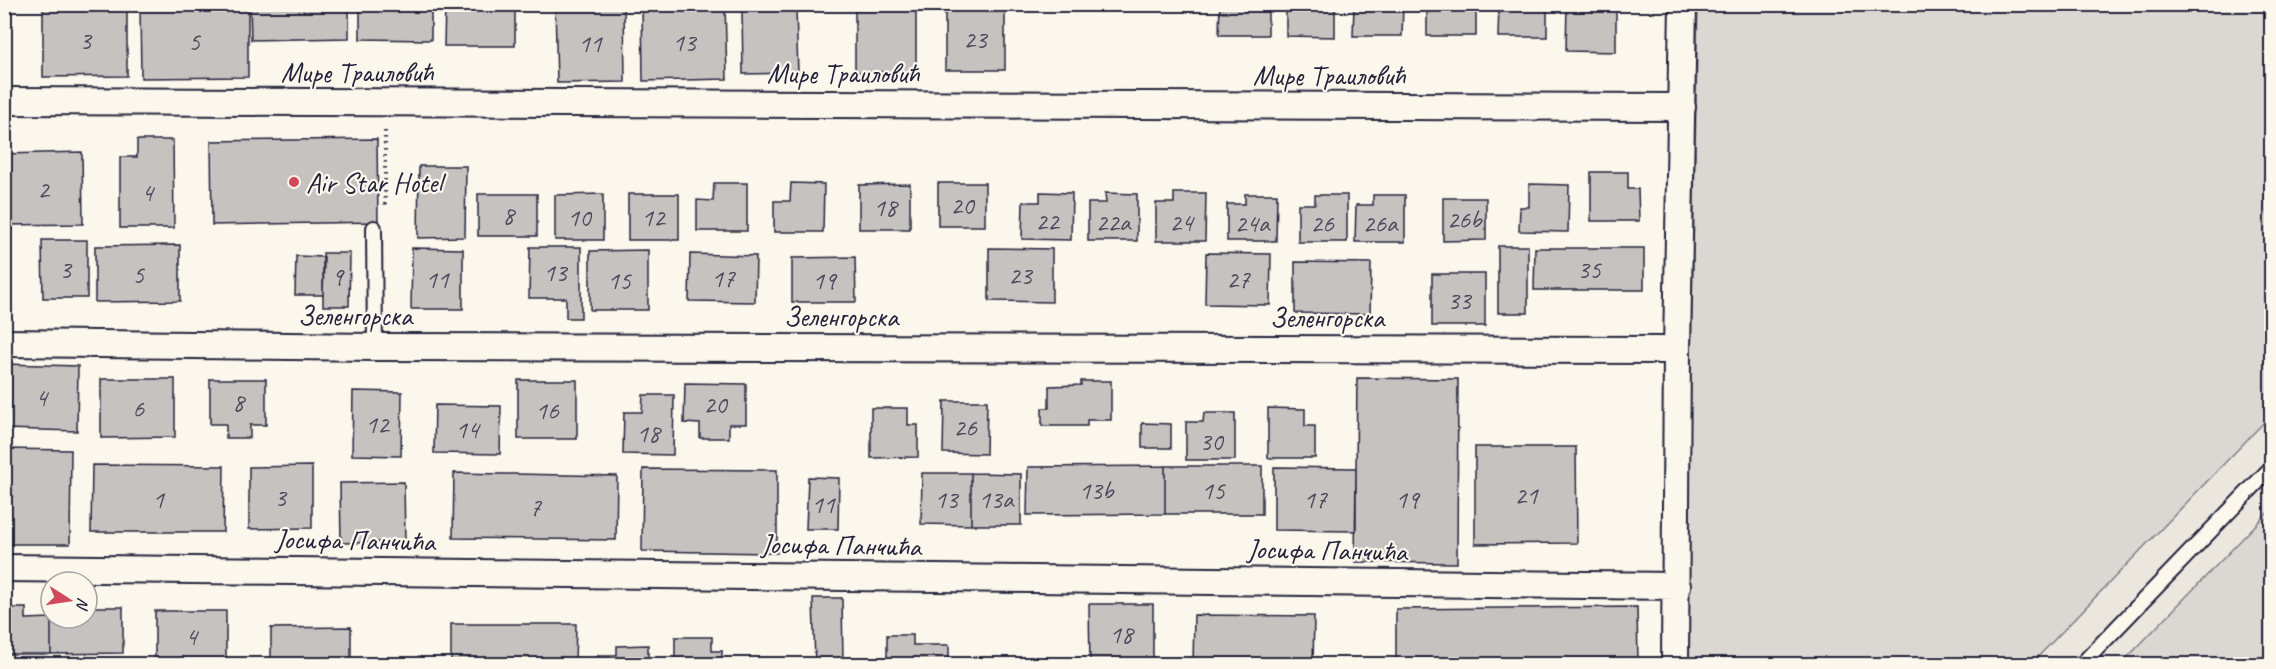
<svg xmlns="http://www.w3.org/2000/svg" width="2276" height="669" viewBox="0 0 2276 669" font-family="Caveat,sans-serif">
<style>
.built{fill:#ebe7df}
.green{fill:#dbd8d3;stroke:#7e7d87;stroke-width:1.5}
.building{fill:#c6c2c0;stroke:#22223b;stroke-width:1.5}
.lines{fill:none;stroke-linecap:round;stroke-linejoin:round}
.lane-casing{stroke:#22223b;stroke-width:18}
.street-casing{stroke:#22223b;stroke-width:30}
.path{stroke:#22223b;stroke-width:4;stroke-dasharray:1.5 4.5;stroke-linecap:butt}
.lane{stroke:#fbf7ec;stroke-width:14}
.street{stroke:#fbf7ec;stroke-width:26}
.poi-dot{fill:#d1495b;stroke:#fbf7ec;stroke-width:2}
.labels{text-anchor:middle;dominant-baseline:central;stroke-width:4.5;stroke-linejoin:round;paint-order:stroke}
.number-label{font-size:26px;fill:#4b4a5c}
.street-label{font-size:28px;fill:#22223b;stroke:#fbf7ec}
.poi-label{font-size:28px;fill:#22223b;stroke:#fbf7ec;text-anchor:start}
</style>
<rect width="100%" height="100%" fill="#fbf7ec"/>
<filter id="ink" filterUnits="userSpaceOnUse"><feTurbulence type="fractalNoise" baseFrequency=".0167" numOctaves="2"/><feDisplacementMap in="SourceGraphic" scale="12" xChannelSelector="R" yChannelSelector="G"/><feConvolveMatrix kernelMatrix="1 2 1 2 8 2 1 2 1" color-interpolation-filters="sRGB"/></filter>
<g filter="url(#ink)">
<path class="built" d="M2271,415V664H2031Z"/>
<path class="green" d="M1698,5H2271V415L2031,664H1683L1687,564Z
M2271,509V664H2121Z"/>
<path class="building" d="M43,4H127V76L43,77Z
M140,4H248V77L141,78Z
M250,4H349V38L251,40Z
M360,4H431V40L360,39Z
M445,4H515V46H444Z
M555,4H624L625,82L557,83Z
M642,4H725L727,79L643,81Z
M1220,4H1268V35H1219Z
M1286,4H1335V37L1286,36Z
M1354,4H1403L1402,36H1353Z
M1427,4H1476V36H1427Z
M1499,4H1547V37H1498Z
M1567,4H1616V52L1566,51Z
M945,8H1005V70H945Z
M796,9L798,73L743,74L742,10Z
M916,9V72H855V10Z
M377,139L378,222L212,225L211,141Z
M137,140H173L174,228H120V157H137Z
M82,152L83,224L4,225V154Z
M419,166H466L465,237L418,238Z
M1591,172H1628V189H1638L1639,221H1591Z
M714,183H747V231H697V200L713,201Z
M791,183L824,184L823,232H774V201H790Z
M938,183H985V226H938Z
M910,184V229H859V185Z
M1529,184L1569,185L1568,232L1519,231L1520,207H1529Z
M1040,192L1072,193L1071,240L1022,239L1023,202H1040Z
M1105,193L1137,194V241H1088V203H1106Z
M1174,193H1206L1205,241H1156V203H1174Z
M478,194H537V236H478Z
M603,194V240H555V195Z
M628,194H679V240H628Z
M1245,194H1277L1276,241H1227V204H1245Z
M1315,195H1347V242H1298V204H1315Z
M1373,195H1405V242H1355L1356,205H1373Z
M1443,198H1486V240L1443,241Z
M42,240H87V298H43Z
M180,245V301L95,302V246Z
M1498,246H1528V313H1498Z
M530,247H581V318H566V298H529Z
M412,248L463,249V309H411Z
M989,248L1052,249V302L989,301Z
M1535,248H1644V290H1534Z
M648,250V310H590V251Z
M323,253H350L349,306H323Z
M1206,253L1271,254L1270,305L1205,304Z
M690,254L756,256L755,302L689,301Z
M296,256L324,257L323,295H295Z
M855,257L856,302H792V258Z
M1295,262L1371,263L1370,314L1295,313Z
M1432,274H1485V326H1432Z
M4,364L78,366L77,431L4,429Z
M1357,378L1458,379L1457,563L1355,562Z
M101,379H175V437L101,438Z
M210,379H266V425H250V438H226V424H210Z
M518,380H577V439H518Z
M1081,381H1111V420H1087V426H1042V408H1049V386L1081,385Z
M685,383L746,384V424H729V438H700V424L684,423Z
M353,391L402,392L401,456L352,455Z
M643,395H674L673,455L623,454L624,412H642Z
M944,401H987L986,454L943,453Z
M435,405L501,406L500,454L434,453Z
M871,408H908V425H918V457L871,458Z
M1268,408L1305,409V426H1315V458H1268Z
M1204,413H1235V460H1186V422H1203Z
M1142,423L1171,424V448H1142Z
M1475,447H1576L1577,543L1475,544Z
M4,449L71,450L70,544H4Z
M92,465L224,466L223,532H91Z
M312,466V528L249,529V467Z
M1165,466H1262V514H1165Z
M1165,466V514L1027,515L1028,467Z
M1274,467L1356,468V531L1274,530Z
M643,469L777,470V553L642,551Z
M454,473L617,476L616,540L453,538Z
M922,473H971V525L921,524Z
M971,473L1021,474V525H971Z
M808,477L839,478L838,529H806Z
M404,482L405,542L341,543L340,483Z
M813,598H842L843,664H815Z
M1089,604H1153V664H1090Z
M87,607H123V653L51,654V618H87Z
M1637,607L1638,664H1396V609Z
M4,608H26V619L51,618V654H4Z
M155,611H226V660H155Z
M1194,615L1314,616L1313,664H1193Z
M451,624H576L575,664H451Z
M351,627V664H271V628Z
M887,635H913V645H949V664H887Z
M675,637H712V651H722V664H675Z
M648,645V664H598V655H617V646Z"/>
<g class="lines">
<defs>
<path id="lane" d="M374,228L375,347
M2082,664L2272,467"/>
<path id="street" d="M4,101L1682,107
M4,343L375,347L1677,350
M4,568L1677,586
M1675,664L1677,350L1683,4"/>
</defs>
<use href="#lane" class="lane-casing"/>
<use href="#street" class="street-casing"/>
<path class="path" d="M385,131V208"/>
<use href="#lane" class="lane"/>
<use href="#street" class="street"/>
</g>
</g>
<circle class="poi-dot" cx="294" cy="182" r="6"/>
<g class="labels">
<g class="number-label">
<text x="975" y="39">23</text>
<text x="85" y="40">3</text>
<text x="194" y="41">5</text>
<text x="684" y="42">13</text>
<text x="590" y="43">11</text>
<text x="43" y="189">2</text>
<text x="147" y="192">4</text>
<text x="962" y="205">20</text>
<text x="885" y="207">18</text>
<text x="508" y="215">8</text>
<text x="579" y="217">10</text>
<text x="653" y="217">12</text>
<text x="1464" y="219">26b</text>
<text x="1047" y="221">22</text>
<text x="1113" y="222">22a</text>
<text x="1181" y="222">24</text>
<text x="1252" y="223">24a</text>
<text x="1322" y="223">26</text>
<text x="1380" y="223">26a</text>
<text x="65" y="269">3</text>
<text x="1589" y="269">35</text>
<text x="555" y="272">13</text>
<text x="138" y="274">5</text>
<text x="1020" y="275">23</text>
<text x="337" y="276">9</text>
<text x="723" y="278">17</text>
<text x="437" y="279">11</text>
<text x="1238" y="279">27</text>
<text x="619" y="280">15</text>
<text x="824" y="280">19</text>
<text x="1459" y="300">33</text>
<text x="41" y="397">4</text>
<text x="238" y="402">8</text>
<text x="715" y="404">20</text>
<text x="138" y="408">6</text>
<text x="547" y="410">16</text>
<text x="377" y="424">12</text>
<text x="965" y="427">26</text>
<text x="467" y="429">14</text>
<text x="648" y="433">18</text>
<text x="1211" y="441">30</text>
<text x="1096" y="490">13b</text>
<text x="1213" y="490">15</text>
<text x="1526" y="495">21</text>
<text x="280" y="497">3</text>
<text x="158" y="499">1</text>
<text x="946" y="499">13</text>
<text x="996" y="499">13a</text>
<text x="1315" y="499">17</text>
<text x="1407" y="499">19</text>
<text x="823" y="504">11</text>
<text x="535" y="507">7</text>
<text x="1121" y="634">18</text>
<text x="191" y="636">4</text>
</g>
<g class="street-label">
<text x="357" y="72">Мире Траиловић</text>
<text x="843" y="73">Мире Траиловић</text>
<text x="1329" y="75">Мире Траиловић</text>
<text x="355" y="315">Зеленгорска</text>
<text x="841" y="316">Зеленгорска</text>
<text x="1327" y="317">Зеленгорска</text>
<text transform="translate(355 540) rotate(1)">Јосифа Панчића</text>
<text transform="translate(841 545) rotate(1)">Јосифа Панчића</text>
<text transform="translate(1327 550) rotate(1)">Јосифа Панчића</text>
</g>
<g class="poi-label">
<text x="306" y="182">Air Star Hotel</text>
</g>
</g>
<rect width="2276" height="669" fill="none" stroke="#fbf7ec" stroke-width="24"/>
<rect x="12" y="12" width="2252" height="645" fill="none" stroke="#22223b" stroke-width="2" filter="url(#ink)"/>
<g transform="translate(69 600) rotate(102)"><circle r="28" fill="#fbf7ec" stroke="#a4a2a5" stroke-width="1.5"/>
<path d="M0-4.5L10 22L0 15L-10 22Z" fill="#d1495b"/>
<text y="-9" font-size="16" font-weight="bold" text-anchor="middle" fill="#22223b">N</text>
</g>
</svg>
